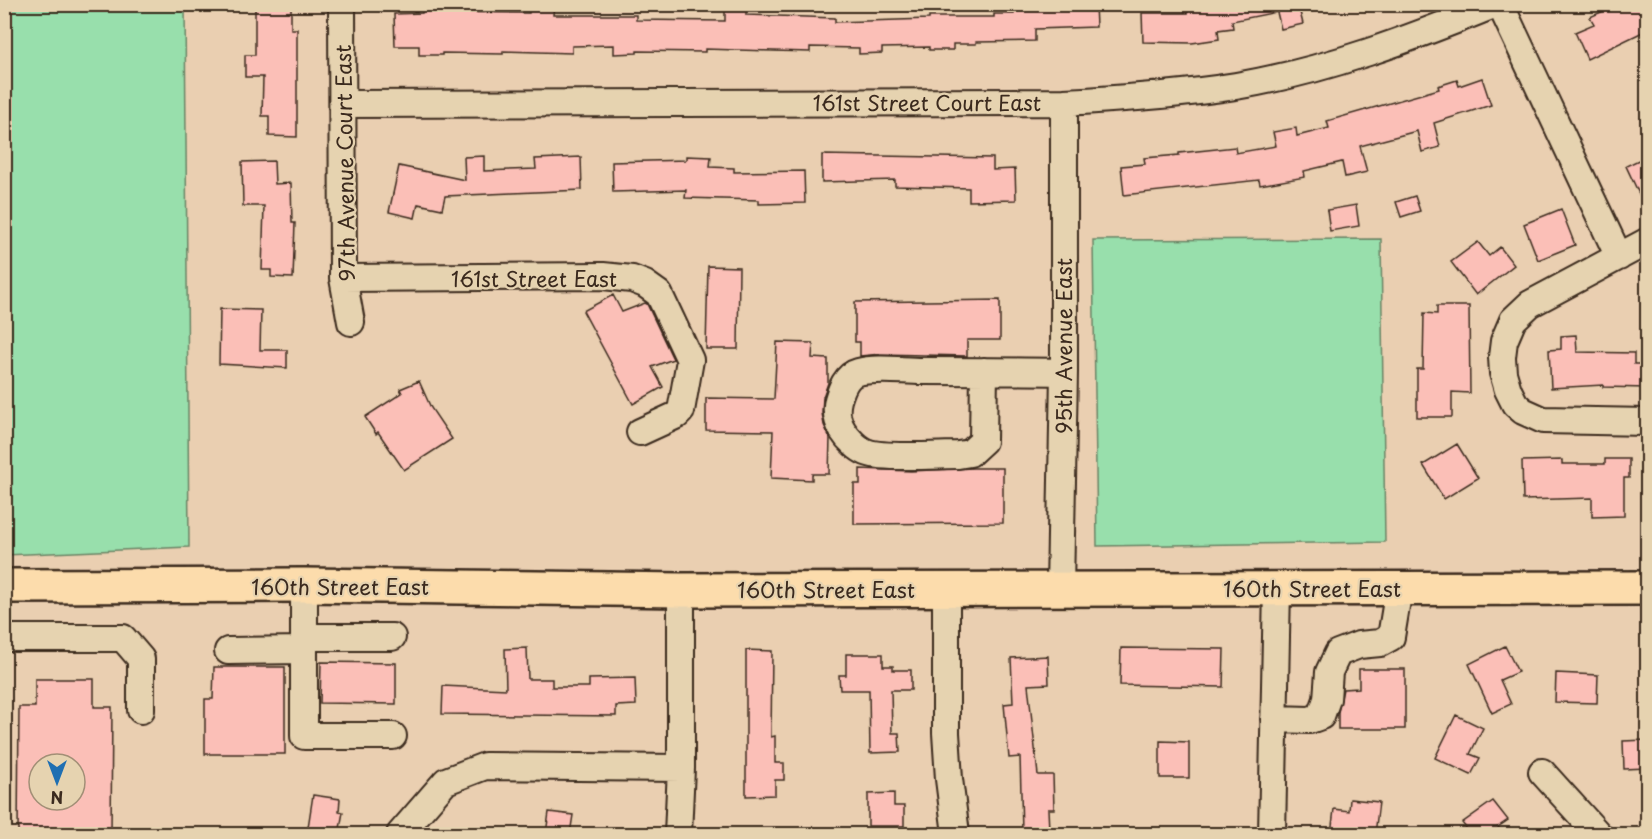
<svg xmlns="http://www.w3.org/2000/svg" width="1652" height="839" viewBox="0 0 1652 839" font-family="'Playpen Sans',sans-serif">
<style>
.green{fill:#98dfac;stroke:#6a8465;stroke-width:1.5}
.building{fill:#fbbfb7;stroke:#3b2a1e;stroke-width:1.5;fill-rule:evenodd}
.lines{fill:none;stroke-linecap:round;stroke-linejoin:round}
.minor-casing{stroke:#3b2a1e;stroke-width:30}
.major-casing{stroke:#3b2a1e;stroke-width:38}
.minor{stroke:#e6d3b0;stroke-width:26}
.major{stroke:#fcdcac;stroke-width:33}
.labels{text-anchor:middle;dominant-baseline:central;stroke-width:4.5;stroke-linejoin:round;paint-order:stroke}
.street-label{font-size:21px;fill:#3b2a1e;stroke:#e6d3b0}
</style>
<rect width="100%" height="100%" fill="#eacfb1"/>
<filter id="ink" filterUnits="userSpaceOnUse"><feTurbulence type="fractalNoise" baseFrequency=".0167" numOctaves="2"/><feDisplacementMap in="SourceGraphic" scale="12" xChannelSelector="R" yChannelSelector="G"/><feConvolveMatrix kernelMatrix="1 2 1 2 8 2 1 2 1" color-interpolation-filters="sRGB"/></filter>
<g filter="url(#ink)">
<path class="green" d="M4,5H185L189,547L5,555Z
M1381,239L1385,542L1097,546L1093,240Z"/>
<path class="building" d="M255,4H291V29H297V137L269,136V116H262L263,77H245V55H255Z
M422,4H441V12L529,13V4H534L554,5L553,15H636V20L725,21V5H746V15L835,18V22L929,19V17H994V14H1014V4H1095L1096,27L1035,29V41L976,42V44H953V50H929V47L882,48V53L859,54V48L810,47V52L705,49V52L637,51V53L614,54V45L572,46V53L503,51V54L442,53V55H419V46H395L394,14L422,13Z
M1212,4H1298L1303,24L1281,29L1276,8L1277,12L1232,21L1233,28L1218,30L1219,39L1192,43L1143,42L1142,13H1188L1187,8Z
M1619,4H1647V30L1587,59L1575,32L1594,24L1590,17Z
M1482,78L1491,105L1434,123L1440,147L1422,152L1417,131L1360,146L1367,172L1345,177L1342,162L1304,171L1305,177L1260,185L1259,180L1124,195L1121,166L1145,164L1144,158L1179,155V153L1235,147L1236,153L1276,146L1273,132L1296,128L1297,136L1329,128L1327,121L1439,89L1438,86L1457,80L1459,86Z
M822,155L993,158V170L1015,169L1016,200L969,201V188L895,186V180L822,182Z
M484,156V171L536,169L535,159L581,157L582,190L445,196L442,209L418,204L415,218L389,212L399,166L465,180L464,157Z
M686,156L711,157L710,167L734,168V172L804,171L805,203L759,204V200L685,198L686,190L613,192L612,162L686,160Z
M1647,156V211L1626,166Z
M274,161L275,184L291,183L292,223H295L293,278L271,277V270H262L264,206H243L242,162Z
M1415,196L1420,211L1401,217L1396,202Z
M1356,205L1359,226L1330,231L1327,210Z
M1561,209L1575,245L1538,260L1524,224Z
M1478,242L1489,256L1500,247L1514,265L1476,295L1451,262Z
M708,266L739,267L738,349H706Z
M613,295L622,312L645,303L647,304L673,359L652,367L663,387L633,404L583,311Z
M1000,300V340H967V356L881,354L860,356V342H855V302Z
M1437,306H1469L1470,393L1452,392V417H1417V369H1423L1424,313L1437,314Z
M220,309L261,310L260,350H287V368L219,364Z
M1576,335L1577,352L1634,353V364H1647V388L1603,387V385L1551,388L1549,350L1561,349V336Z
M777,342L813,343L812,358L828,359V383L823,397L822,413L824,425L830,438L829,474H812V480L771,478L773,431L706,430V398L774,399Z
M419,381L431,408L452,439L404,470L378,432L376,434L365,417L402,393L400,389Z
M1457,444L1478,478L1444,499L1423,465Z
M1605,459H1629V478H1624V516L1592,517V498L1523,500L1522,461L1562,460V464H1605Z
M973,468H1003V523L854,524V484H860V469L911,471Z
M1505,646L1518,672L1500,680L1511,704L1492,713L1469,664Z
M527,648L528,679H552V687H589V679L635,678L636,705L616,706V716L442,714L443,686L506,689L505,649Z
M1121,648L1224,649L1223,687L1120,685Z
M746,650L772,651L771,737L775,736V763H784V780H775V795L746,796Z
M846,654H883V666H893V670H911V690H891L892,733H899L900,752L870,753L869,690H840L839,675H846Z
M1048,656L1049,684L1028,685L1038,775H1053L1054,809H1048L1049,830L1022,831L1020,757L1009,758L1004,704L1013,703L1011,658Z
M321,662L396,663V704L320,703Z
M214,667H285V754H205V699H213Z
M1359,669H1405V729H1338V712L1343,689L1359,688Z
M1556,673L1598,675L1597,703L1555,702Z
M35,679H94V707H112L111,834H18L19,707H35ZM39,764H75V800H39Z
M1456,715L1483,728L1470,754L1480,758L1471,775L1435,758Z
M1647,740V768L1624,769L1623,741Z
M1160,741L1189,742V778H1160Z
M894,793V806H904V826H868V794Z
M313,795L340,799L339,811L343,812L339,834H307Z
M1350,799L1379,802L1375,834H1331L1334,809L1349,811Z
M1493,801L1508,820L1498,827L1504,834H1471L1462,823Z
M549,812L573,815L570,834H546Z"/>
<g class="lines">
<defs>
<path id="minor" d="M342,4L343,278L351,322
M1500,4L1619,257
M343,104L1064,102C1122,99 1179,95 1236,86C1326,71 1412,38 1496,4
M1648,241L1530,304L1513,320L1504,341L1502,357L1503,373L1508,390L1515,404L1523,411L1543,420L1648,422
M343,278L603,276L632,279L645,284L659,294L690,360L681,411L677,415L640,432
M984,371L983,441L970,453L958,455C938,455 882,459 866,452C858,449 848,439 843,431C837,421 835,412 838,400C841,390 846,375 858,372C877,367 902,371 922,371C969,371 1017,371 1064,372
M304,585V736H393
M946,589V733L949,779L956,834
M1060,589L1064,372V102
M304,637H392
M4,638H123L141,659V710
M228,651L304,650
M1274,719L1310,720L1321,716L1327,699L1329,672L1338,653L1359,645L1380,643L1391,637L1399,588
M1542,772L1598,834
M400,834L446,781L485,766L681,768
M678,834L681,768V590
M1272,834L1277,588"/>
<path id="major" d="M4,586L304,585L681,590L1648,588"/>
</defs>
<use href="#minor" class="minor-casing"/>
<use href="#major" class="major-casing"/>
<use href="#minor" class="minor"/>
<use href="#major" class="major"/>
</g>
</g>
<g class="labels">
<g class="street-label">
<text x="927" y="102">161st Street Court East</text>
<text transform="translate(344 163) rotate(-91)">97th Avenue Court East</text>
<text x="534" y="278">161st Street East</text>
<text transform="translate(1063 346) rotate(-90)">95th Avenue East</text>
<text x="340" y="586">160th Street East</text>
<text x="1312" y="588">160th Street East</text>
<text x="826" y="589">160th Street East</text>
</g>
</g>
<rect width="1652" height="839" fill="none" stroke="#e6d3b0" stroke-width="24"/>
<rect x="12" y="12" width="1628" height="815" fill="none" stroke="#3b2a1e" stroke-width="2" filter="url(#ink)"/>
<g transform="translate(57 782) rotate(180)"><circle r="28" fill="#e6d3b0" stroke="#a28f76" stroke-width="1.5"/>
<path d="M0-4.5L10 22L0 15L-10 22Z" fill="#1f6fb2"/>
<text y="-9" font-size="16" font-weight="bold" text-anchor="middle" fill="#3b2a1e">N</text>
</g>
</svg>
